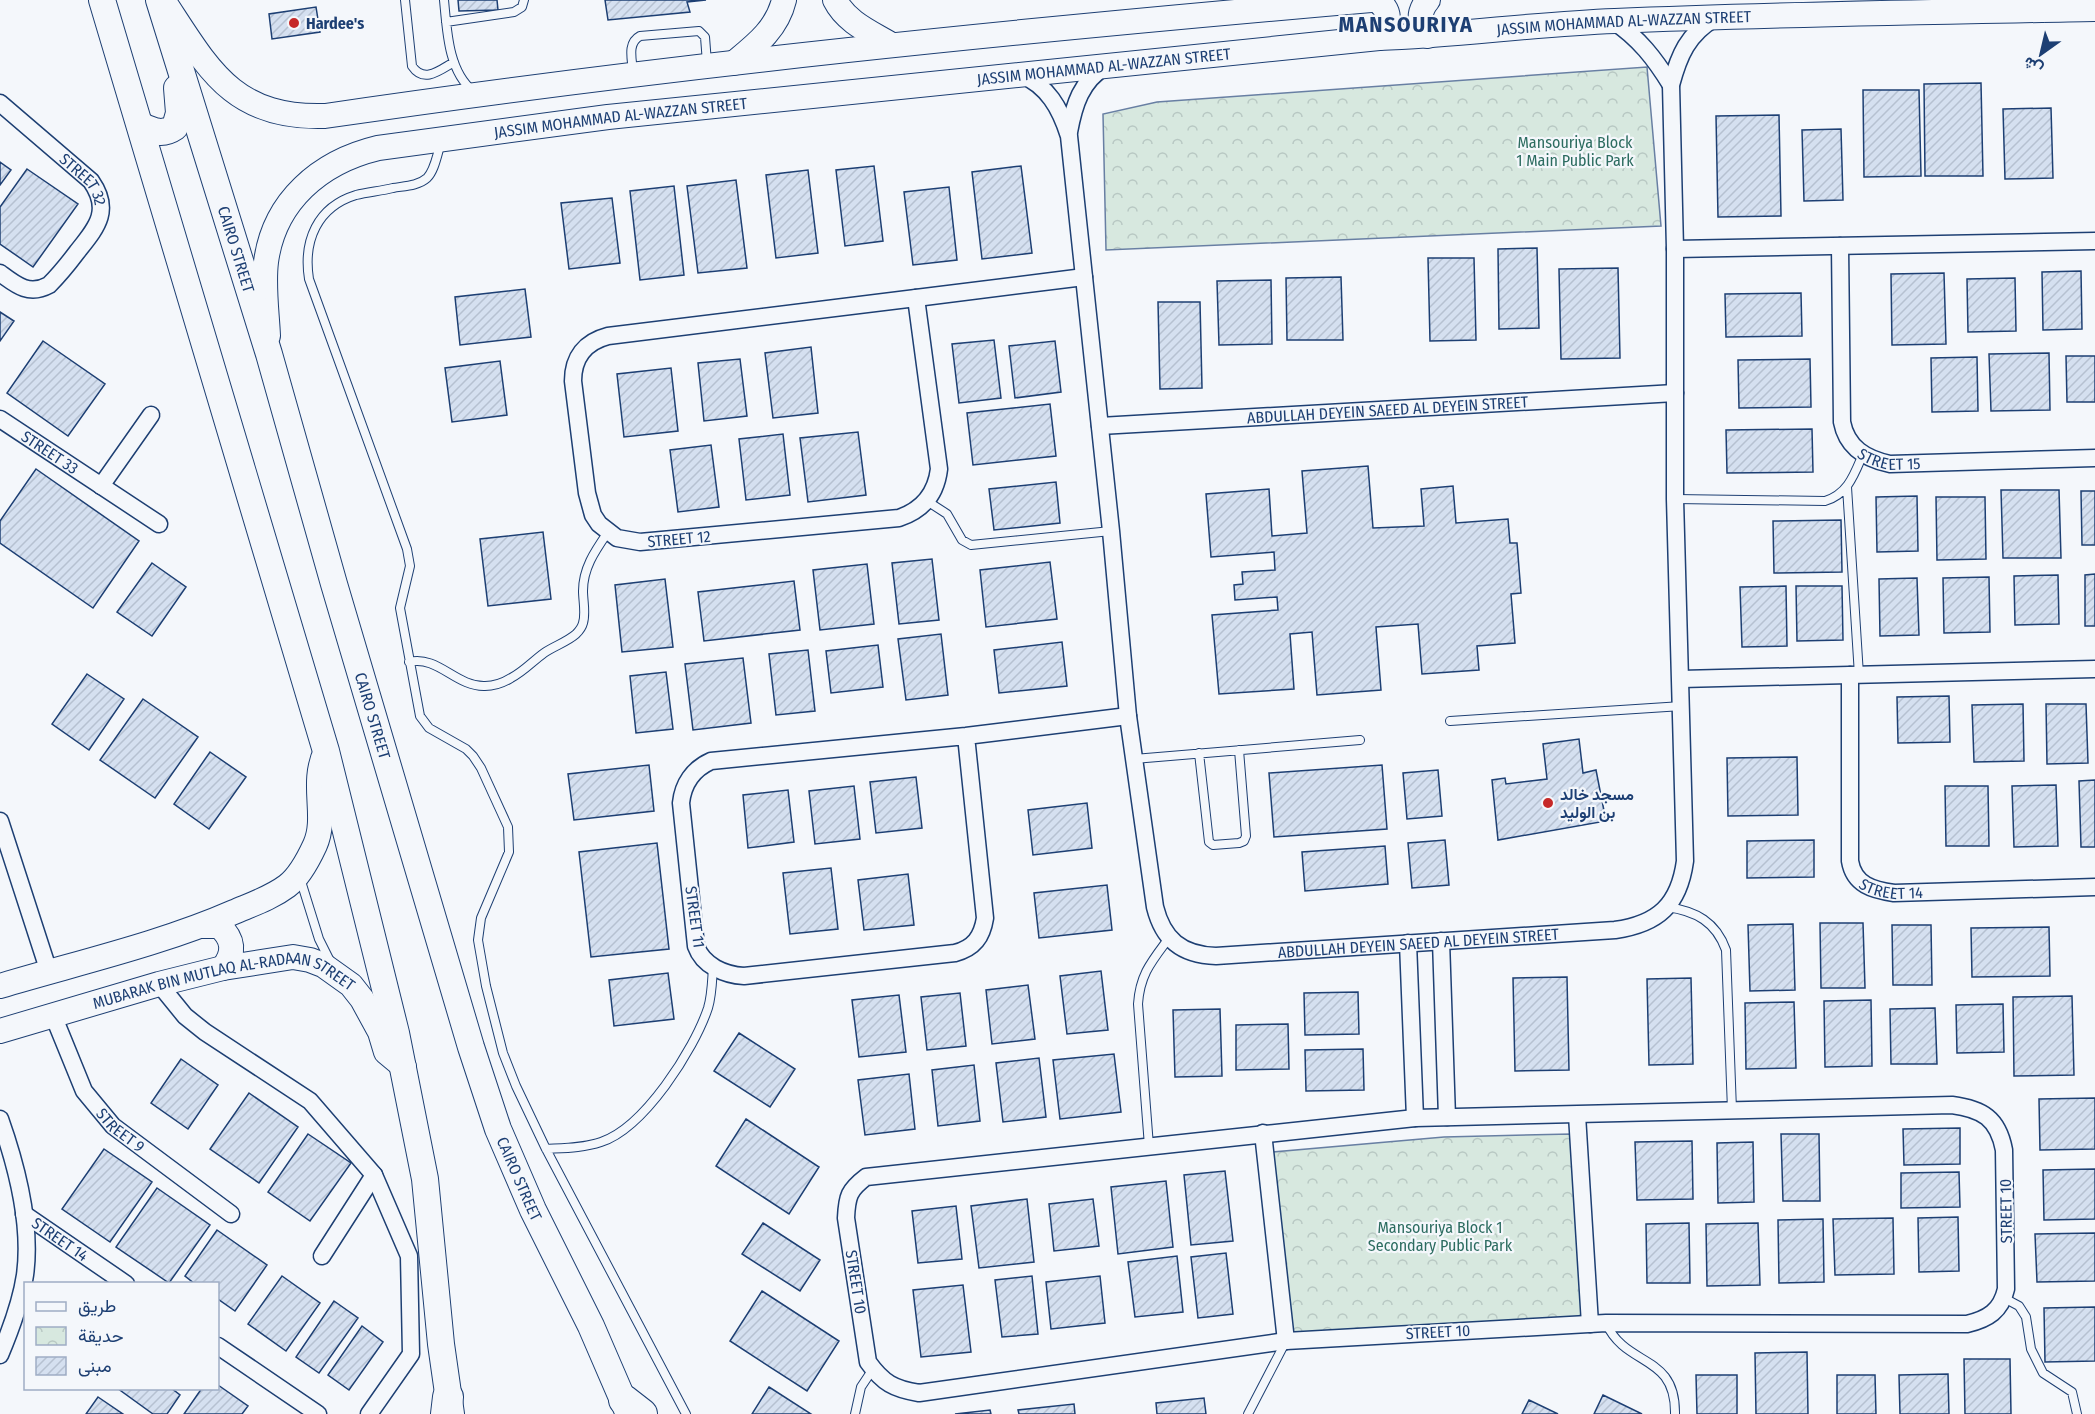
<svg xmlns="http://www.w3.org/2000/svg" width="2095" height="1414" viewBox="0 0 2095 1414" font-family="'Fira Sans Condensed',Vazirmatn,sans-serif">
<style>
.park{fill:url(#park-crowns);stroke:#687fa3;stroke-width:1.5}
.building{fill:url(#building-hatch);stroke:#1d3f73;stroke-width:1.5}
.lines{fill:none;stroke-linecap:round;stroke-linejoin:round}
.lane-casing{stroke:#1d3f73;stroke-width:10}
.street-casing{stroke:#1d3f73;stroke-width:19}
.secondary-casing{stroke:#1d3f73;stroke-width:26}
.primary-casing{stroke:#1d3f73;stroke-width:28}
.highway-casing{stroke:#1d3f73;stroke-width:32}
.lane{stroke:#f4f7fb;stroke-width:8}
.street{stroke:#f4f7fb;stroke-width:16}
.secondary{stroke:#f4f7fb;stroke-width:24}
.primary{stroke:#f4f7fb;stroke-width:26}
.highway{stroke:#f4f7fb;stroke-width:30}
.poi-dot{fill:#c62828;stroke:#f4f7fb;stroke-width:2}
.labels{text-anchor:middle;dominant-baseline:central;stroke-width:4.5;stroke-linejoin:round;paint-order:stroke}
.poi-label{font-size:16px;font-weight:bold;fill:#1d3f73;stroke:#f4f7fb;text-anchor:start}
.street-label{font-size:16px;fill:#1d3f73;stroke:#f4f7fb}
.park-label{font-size:16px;fill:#2c6c60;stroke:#f4f7fb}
.district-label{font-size:22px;font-weight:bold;letter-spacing:1.5px;fill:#1d3f73;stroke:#f4f7fb}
</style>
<defs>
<pattern id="park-crowns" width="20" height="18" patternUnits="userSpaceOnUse" patternTransform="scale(1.5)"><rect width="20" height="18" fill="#d7e8df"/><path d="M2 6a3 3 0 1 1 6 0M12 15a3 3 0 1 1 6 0" fill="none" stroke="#b8c8c3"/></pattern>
<pattern id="building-hatch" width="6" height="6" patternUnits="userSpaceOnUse" patternTransform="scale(1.5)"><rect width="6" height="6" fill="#d5e0f0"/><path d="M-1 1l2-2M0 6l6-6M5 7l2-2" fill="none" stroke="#b6c1d1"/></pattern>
</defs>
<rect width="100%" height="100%" fill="#f4f7fb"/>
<path class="park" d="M1647,67L1661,226L1106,250L1103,114L1157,102Z
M1571,1134L1584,1319L1292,1345L1273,1152L1444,1137Z"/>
<path class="building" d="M458,0H497L498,10L459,11Z
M605,0H706L687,2L690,12L608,20Z
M316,7L320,32L272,39L269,14Z
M1981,83L1983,176H1925L1924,84Z
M1863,90H1919L1921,176L1864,177Z
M2051,108L2053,178L2005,179L2003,109Z
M1779,115L1781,216L1718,217L1716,116Z
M1841,129L1843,200L1804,201L1802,130Z
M0,162L11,170L0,185Z
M874,166L883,241L845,246L836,170Z
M1021,166L1032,253L982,259L972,172Z
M27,169L78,204L33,267L0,244V207Z
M808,170L818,253L776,258L766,175Z
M736,180L747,268L698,273L687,186Z
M674,186L684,275L640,280L630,191Z
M949,187L957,260L913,265L904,192Z
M612,198L620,263L569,269L561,203Z
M1537,248L1539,328L1499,329L1498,249Z
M1428,258H1474L1476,340L1430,341Z
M1618,268L1620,358L1561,359L1559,269Z
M2081,271L2082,329L2043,330L2042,272Z
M1944,273L1946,344L1892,345L1891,274Z
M1341,277L1343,340H1287L1286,278Z
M2015,278L2016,331L1968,332L1967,279Z
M1271,280L1272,344L1219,345L1217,281Z
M525,289L531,337L460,345L455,297Z
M1801,293L1802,336L1726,337L1725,294Z
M1158,302H1200L1202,388L1160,389Z
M0,312L14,321L0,341Z
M994,340L1001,398L959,403L952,344Z
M43,341L105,384L68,436L7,393Z
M1055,341L1061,392L1015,398L1009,346Z
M811,347L818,413L773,418L765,353Z
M2049,353L2050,410L1991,411L1989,354Z
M2066,356H2095V402H2067Z
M1977,357L1978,411L1932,412L1931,358Z
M740,359L747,416L704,421L698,363Z
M1810,359L1811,407L1739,408L1738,360Z
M500,361L507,415L452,422L445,368Z
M671,368L678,431L624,437L617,374Z
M1050,404L1056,456L973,465L967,413Z
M1812,429L1813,472L1727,473L1726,430Z
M858,432L866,495L808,502L800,438Z
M783,434L790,495L746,500L739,439Z
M711,445L719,507L678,512L670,450Z
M1368,466L1373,528L1424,526L1421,489L1453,486L1456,523L1508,519L1510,543H1517L1521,593L1511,594L1515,643L1477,646L1479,670L1422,674L1418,624L1376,627L1381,690L1317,695L1312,632L1290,634L1294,689L1219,694L1212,615L1278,610L1277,597L1235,600L1234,585L1243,584L1242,572L1275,570L1274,552L1211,557L1206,494L1269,489L1272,536L1307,533L1302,471Z
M36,469L139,541L93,608L0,543V521Z
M1056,482L1060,523L994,530L989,489Z
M2001,490H2059L2061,558H2003Z
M2081,491H2095V545H2082Z
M1917,496L1918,551L1877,552L1876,497Z
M1936,497H1985L1986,559L1937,560Z
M1841,520L1842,572L1774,573L1773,521Z
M543,532L551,599L488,606L480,539Z
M932,559L939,620L899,624L892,563Z
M1050,562L1057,619L986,627L980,570Z
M152,563L186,587L152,636L117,612Z
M867,564L874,624L820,630L813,570Z
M2095,574V626H2085V575Z
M2058,575L2059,624L2015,625L2014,576Z
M1989,577L1990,632L1944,633L1943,578Z
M1917,578L1919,635L1880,636L1879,579Z
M665,579L673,647L622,652L615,585Z
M794,581L800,630L704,641L698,592Z
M1786,586L1787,646L1742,647L1740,587Z
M1796,586H1842L1843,640L1797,641Z
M941,634L948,695L906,700L898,639Z
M1062,642L1067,686L999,693L994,650Z
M878,645L883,687L831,693L826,651Z
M808,650L815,711L776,715L769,654Z
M743,658L751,723L693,730L685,664Z
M666,672L673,729L636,733L630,676Z
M87,674L124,699L89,750L52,724Z
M1949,696L1950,742L1898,743L1897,697Z
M143,699L198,737L155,798L100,760Z
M2023,704L2024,761L1974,762L1972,705Z
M2046,704H2086L2088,763L2047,764Z
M1579,739L1583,773L1596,770L1606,821L1498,840L1492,780L1505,778L1506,784L1547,779L1543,744Z
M210,752L246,777L209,829L174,804Z
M1797,757L1798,815L1728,816L1727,758Z
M649,765L654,811L574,820L568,774Z
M1382,765L1387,829L1274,837L1269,773Z
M1438,770L1442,816L1407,819L1403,773Z
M916,777L922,828L876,833L870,782Z
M2095,780V847H2081L2079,781Z
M2056,785L2058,846L2014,847L2012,786Z
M854,786L860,839L815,844L809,791Z
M1945,786H1988L1989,846H1946Z
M788,790L794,842L748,848L743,795Z
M1087,803L1092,848L1033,855L1028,810Z
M1445,840L1449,885L1412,888L1408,843Z
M1814,840V877L1747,878V841Z
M657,843L669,949L591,957L579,852Z
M1385,846L1388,884L1305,891L1302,852Z
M831,868L838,929L790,934L783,873Z
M908,874L914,925L864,930L858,880Z
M1107,885L1112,930L1039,938L1034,893Z
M1820,923H1863L1865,988H1821Z
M1793,924L1795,990L1750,991L1748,925Z
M1892,925H1931L1932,985H1893Z
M2049,927L2050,976L1972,977L1971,928Z
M1101,971L1108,1030L1067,1034L1060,976Z
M668,973L674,1019L614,1026L609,980Z
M1567,977L1569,1070L1515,1071L1513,978Z
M1691,978L1693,1064L1649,1065L1647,979Z
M1028,985L1035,1039L992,1044L986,990Z
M1358,992L1359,1034L1305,1035L1304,993Z
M960,993L966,1046L927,1050L921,997Z
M899,995L906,1052L859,1057L852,1000Z
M2072,996L2074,1075L2014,1076L2013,997Z
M1871,1000L1872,1066L1825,1067L1824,1001Z
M1794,1002L1796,1068L1746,1069L1745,1003Z
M2003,1004L2004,1052L1957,1053L1956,1005Z
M1935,1008L1937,1064H1891L1890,1009Z
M1220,1009L1222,1076L1175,1077L1173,1010Z
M1288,1024L1289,1069L1236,1070V1025Z
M739,1033L795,1069L770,1107L714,1071Z
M1363,1049L1364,1090L1306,1091L1305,1050Z
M1114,1054L1121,1112L1060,1119L1053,1060Z
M1039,1058L1046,1117L1003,1122L996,1063Z
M181,1059L218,1085L188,1129L151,1103Z
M974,1065L980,1121L938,1126L932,1070Z
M909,1074L915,1129L865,1135L858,1080Z
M249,1093L298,1127L259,1183L210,1149Z
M2095,1098V1149L2040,1150L2039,1099Z
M746,1119L819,1167L789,1214L716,1166Z
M1960,1128V1164L1904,1165L1903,1129Z
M308,1134L351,1163L310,1221L268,1192Z
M1781,1134H1819L1820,1201H1783Z
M1692,1141L1693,1199L1637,1200L1635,1142Z
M1753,1142L1754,1202L1718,1203L1717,1143Z
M104,1149L152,1182L110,1242L62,1209Z
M2095,1169V1219L2044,1220L2043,1170Z
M1225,1171L1233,1241L1191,1245L1184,1175Z
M1959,1172L1960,1207L1901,1208V1173Z
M1166,1181L1173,1247L1118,1254L1111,1187Z
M157,1188L210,1225L169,1283L116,1247Z
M1027,1199L1034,1262L979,1268L971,1206Z
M1093,1199L1099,1246L1054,1251L1049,1204Z
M956,1206L962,1259L918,1263L912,1211Z
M1958,1217L1959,1271L1919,1272L1918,1218Z
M1893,1218L1894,1274L1835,1275L1833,1219Z
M1823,1219L1824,1282L1779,1283L1778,1220Z
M763,1223L820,1260L800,1291L742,1254Z
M1689,1223L1690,1283H1647L1646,1224Z
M1758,1223L1760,1285L1707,1286L1706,1224Z
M217,1230L267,1265L235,1311L218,1299V1284H195L185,1276Z
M2095,1233V1281L2037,1282L2035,1234Z
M1226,1253L1233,1314L1198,1318L1191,1257Z
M1177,1256L1183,1312L1135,1317L1128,1262Z
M282,1276L320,1303L286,1351L248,1324Z
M1032,1276L1038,1334L1002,1337L995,1280Z
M1100,1276L1105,1323L1051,1329L1046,1282Z
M963,1285L971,1352L921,1357L913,1290Z
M762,1291L839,1341L807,1391L730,1341Z
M334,1301L358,1318L319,1373L296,1357Z
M2095,1307V1361L2045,1362L2044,1308Z
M362,1326L383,1342L349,1390L328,1375Z
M1807,1352L1808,1414H1756L1755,1353Z
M1964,1359H2010L2011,1414H1965Z
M1948,1374L1949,1414H1900L1899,1375Z
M1696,1375H1737V1414H1697Z
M1837,1375H1875L1876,1414H1837Z
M218,1385L248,1406L242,1414H184L202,1388H218Z
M769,1387L811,1414H752Z
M117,1388H171L180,1395L167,1414H153Z
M1603,1395L1642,1414H1594Z
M98,1397L123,1414H86Z
M1204,1398L1206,1414H1157L1156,1403Z
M1529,1400L1558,1414H1522Z
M1074,1404L1075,1414H1019L1018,1410Z
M990,1410L991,1414H955Z"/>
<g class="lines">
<defs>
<path id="lane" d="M405,0L412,66C424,84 440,70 454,62
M444,0C447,30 448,71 473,91
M446,22L514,12L522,7L524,0
M633,72C632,59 627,43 640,36L699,31L705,37L707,63
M441,143C437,154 435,170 427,178C418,186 404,186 393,188C381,191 368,192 356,195C317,207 303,241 309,279L407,549L410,566L400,608L420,716L429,728L466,749L473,756L481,768L508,827L509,852L481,918L478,940L486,986L503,1053L516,1086L546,1149L686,1414
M1847,487L1859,675
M1675,499L1825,501C1848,494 1854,475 1863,454
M927,501L947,514L962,540L971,545L1111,531
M409,662C438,655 456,687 485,686C494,686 503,683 511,678C523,672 533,661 544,653C554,646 567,642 576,634C579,631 582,627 583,623C586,613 583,601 583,591C583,568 595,551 608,532
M1450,721L1682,706
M1199,753L1209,842L1213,845L1239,843L1244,841L1246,836L1239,750
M1134,759L1360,740
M300,878L319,939L330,961
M1667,907C1696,911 1716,922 1726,950L1732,1110
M1149,1146L1138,1004C1140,974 1152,961 1169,938
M546,1149C564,1148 583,1148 601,1142C644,1128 694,1050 708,1008C712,995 712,981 713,967
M2004,1298L2019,1306L2026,1317L2031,1349L2043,1373L2072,1392L2077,1414
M1606,1323C1626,1368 1676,1353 1675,1414
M855,1414L861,1387L873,1369
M1248,1414L1286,1341"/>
<g id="street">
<path d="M1613,21C1639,38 1655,59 1671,85"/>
<path id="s1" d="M1020,74C1048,86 1060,108 1069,136L1111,531L1128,716L1155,907C1163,939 1181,955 1216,956L1615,930C1658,924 1679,905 1685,861L1675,499V249L1671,85C1679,55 1688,34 1715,18"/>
<path id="s2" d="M0,103L91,181C112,211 96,228 77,252C68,264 59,275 49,285C29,296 16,285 0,273"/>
<path d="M1069,132C1074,105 1081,81 1106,66"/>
<path id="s3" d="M1840,246L1842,422C1847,448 1866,459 1890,464L2095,458"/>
<path d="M1675,249L2095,241"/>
<path d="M916,298L939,469C936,494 923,510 899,518L640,542L617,538L599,524L593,515L587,493L573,381C573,357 585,342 608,336Z"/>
<path d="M916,298L1084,277"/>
<path id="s4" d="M0,419L159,524"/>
<path id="s5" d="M1100,426L1675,393"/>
<path d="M101,486L151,415"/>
<path id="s6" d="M1850,675V861C1854,885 1873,890 1894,893L2095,887"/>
<path d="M1681,679L2095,669"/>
<path d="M966,736L985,918C982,937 974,948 955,953L744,976C725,975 703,966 696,946L681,803C683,784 693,769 711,761L966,736L1128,716"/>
<path d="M0,821L49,972"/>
<path d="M1441,941L1447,1117"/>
<path d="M1408,943L1415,1118"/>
<path d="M159,984L185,1016L205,1032L310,1101L374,1175L409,1256L411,1354L369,1414"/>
<path id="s7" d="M53,1015L84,1091L113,1126L231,1214"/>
<path d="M1952,1105C1982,1109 1998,1118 2004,1150L2006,1289C2001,1311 1988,1319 1967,1324L1606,1323L1286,1341L919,1393C894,1389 883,1383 868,1362L846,1218C847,1196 849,1190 866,1177L1415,1118Z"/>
<path d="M1577,1115L1590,1324"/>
<path d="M0,1119C17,1167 32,1224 25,1275C21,1302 11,1329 0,1355"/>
<path d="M1263,1133L1286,1341"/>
<path id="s8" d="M24,1214L126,1284"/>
<path d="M322,1256L374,1175"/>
<path d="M218,1346L318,1414"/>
</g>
<g id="secondary">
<path d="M163,0C208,68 232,119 325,116C672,65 1022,30 1371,0"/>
<path d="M835,0C846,22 870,32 890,44"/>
<path d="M1376,0C1391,9 1392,26 1379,38"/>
<path d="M1428,36C1418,24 1418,12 1428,0"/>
<path d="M734,63C756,45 777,29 784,0"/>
<path id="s9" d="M268,336C267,313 263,286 266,262C274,201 320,162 378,148L608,117L1379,38C1458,35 1536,24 1615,21C1775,14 1935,12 2095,9"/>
<path d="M202,926H219C234,939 235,953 223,968"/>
<path d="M0,986C77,963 161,944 234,912C253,904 271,898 287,886C299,877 309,858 315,845C328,816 310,784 326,751"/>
<path id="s10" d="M0,1031L159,984L223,968L293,957L310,960L323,965L351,985L362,999L380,1032L386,1052L404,1067"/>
</g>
<g id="primary">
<path d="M102,0L326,751L396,1033L425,1179L441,1344L451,1414"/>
<path id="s11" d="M159,0L269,354L334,584L471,1047L498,1129L533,1210L591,1326L629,1414"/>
<path d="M140,125C153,131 162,136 175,127L179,113L177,88"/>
</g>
<path id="highway" d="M624,1400L642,1414
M446,1414L448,1397"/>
</defs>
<use href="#lane" class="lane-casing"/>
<use href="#street" class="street-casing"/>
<use href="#secondary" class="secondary-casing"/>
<use href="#primary" class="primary-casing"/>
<use href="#highway" class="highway-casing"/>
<use href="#lane" class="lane"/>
<use href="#street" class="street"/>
<use href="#secondary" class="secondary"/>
<use href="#primary" class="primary"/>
<use href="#highway" class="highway"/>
</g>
<g class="poi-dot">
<circle cx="294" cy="23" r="6"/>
<circle cx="1548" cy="803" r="6"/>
</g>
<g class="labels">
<g class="poi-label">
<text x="306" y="23">Hardee's</text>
<text x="1560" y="794">مسجد خالد<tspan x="1560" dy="18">بن الوليد</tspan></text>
</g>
<g class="street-label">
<text stroke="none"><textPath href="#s9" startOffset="1497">JASSIM MOHAMMAD AL-WAZZAN STREET</textPath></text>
<text stroke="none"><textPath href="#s9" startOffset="975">JASSIM MOHAMMAD AL-WAZZAN STREET</textPath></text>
<text stroke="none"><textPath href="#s9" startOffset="489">JASSIM MOHAMMAD AL-WAZZAN STREET</textPath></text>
<text stroke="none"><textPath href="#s2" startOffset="114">STREET 32</textPath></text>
<text stroke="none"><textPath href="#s11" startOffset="261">CAIRO STREET</textPath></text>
<text stroke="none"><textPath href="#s5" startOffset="288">ABDULLAH DEYEIN SAEED AL DEYEIN STREET</textPath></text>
<text stroke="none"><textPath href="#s4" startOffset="60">STREET 33</textPath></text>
<text stroke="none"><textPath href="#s3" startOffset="243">STREET 15</textPath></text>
<text transform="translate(679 539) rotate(-5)">STREET 12</text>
<text stroke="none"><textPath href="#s11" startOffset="747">CAIRO STREET</textPath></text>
<text stroke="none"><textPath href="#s6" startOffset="242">STREET 14</textPath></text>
<text transform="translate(695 917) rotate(82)">STREET 11</text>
<text stroke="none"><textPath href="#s1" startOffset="1146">ABDULLAH DEYEIN SAEED AL DEYEIN STREET</textPath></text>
<text stroke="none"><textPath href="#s10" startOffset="234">MUBARAK BIN MUTLAQ AL-RADAAN STREET</textPath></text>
<text stroke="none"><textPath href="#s7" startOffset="136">STREET 9</textPath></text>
<text stroke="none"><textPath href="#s11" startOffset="1233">CAIRO STREET</textPath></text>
<text transform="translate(2006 1211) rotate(-91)">STREET 10</text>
<text stroke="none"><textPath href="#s8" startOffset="44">STREET 14</textPath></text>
<text transform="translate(856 1282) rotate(81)">STREET 10</text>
<text transform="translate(1438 1332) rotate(-3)">STREET 10</text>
</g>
<g class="park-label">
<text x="1575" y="142">Mansouriya Block<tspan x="1575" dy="18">1 Main Public Park</tspan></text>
<text x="1440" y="1227">Mansouriya Block 1<tspan x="1440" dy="18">Secondary Public Park</tspan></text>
</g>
<g class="district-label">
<text x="1406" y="24">MANSOURIYA</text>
</g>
</g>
<rect x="24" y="1282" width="195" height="108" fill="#f4f7fb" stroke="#9eadc5" stroke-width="1.5"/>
<rect x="36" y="1302" width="30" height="9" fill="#f4f7fb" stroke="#9eadc5" stroke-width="1.5"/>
<text x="78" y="1312" font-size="18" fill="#1d3f73">طريق</text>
<rect x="36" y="1327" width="30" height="18" fill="url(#park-crowns)" stroke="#9eadc5" stroke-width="1.5"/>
<text x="78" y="1342" font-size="18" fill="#1d3f73">حديقة</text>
<rect x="36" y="1357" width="30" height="18" fill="url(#building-hatch)" stroke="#9eadc5" stroke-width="1.5"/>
<text x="78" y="1372" font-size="18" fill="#1d3f73">مبنى</text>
<g transform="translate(2041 54) rotate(214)" stroke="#f4f7fb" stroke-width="4.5" paint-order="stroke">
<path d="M0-4.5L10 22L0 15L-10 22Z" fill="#1d3f73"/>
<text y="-9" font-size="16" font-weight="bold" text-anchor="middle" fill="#1d3f73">ش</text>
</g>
</svg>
